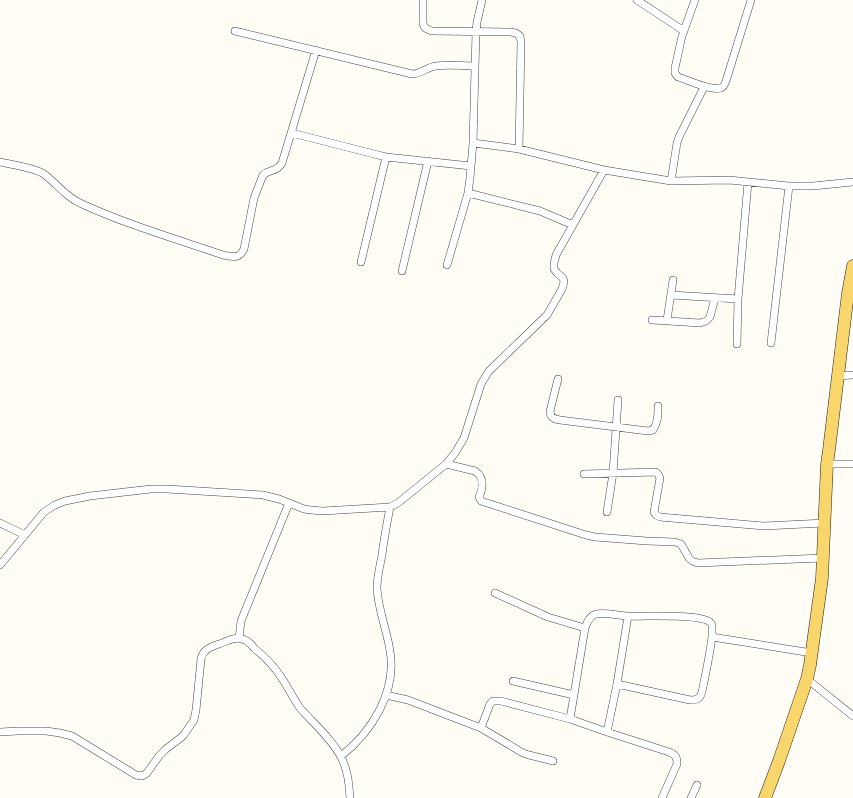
<svg xmlns="http://www.w3.org/2000/svg" width="853" height="798" viewBox="0 0 853 798" font-family="'Libre Baskerville',serif">
<style>
.lines{fill:none;stroke-linecap:round;stroke-linejoin:round}
.street-casing{stroke:#444;stroke-width:8}
.primary-casing{stroke:#222;stroke-width:13}
.street{stroke:#fff;stroke-width:7}
.primary{stroke:#f9d66b;stroke-width:12}
</style>
<rect width="100%" height="100%" fill="#fffdf5"/>
<g class="lines">
<defs>
<path id="street" d="M423,0V23C424,29 427,29 432,31L511,32L516,33L520,36L521,42L519,149
M637,0L684,31
M695,0L682,36L675,68V73L678,77C688,80 710,91 721,88C724,87 725,84 726,81L751,0
M235,31L412,74C421,74 427,67 436,66C449,64 463,66 475,66
M292,133L374,154L386,157L471,166
M473,143L519,149L604,170L671,181L729,180L789,186H813L853,182
M0,162C13,165 33,167 44,174C57,184 67,198 82,204C128,225 176,239 223,255C233,257 239,259 244,249L254,198L263,175C270,169 277,172 282,163L316,50
M671,181L677,143L679,137L704,87
M468,193L540,211L573,225
M361,262L386,157
M447,265L468,193L470,178L473,143L476,32L477,22L482,0
M402,271L428,161
M671,295L738,299
M652,320L700,323L706,321L710,317L715,298
M667,320L673,280
M771,343L789,186
M737,344L738,299L748,182
M838,376L853,375
M558,379L550,411L551,416L555,419L560,420L648,431L653,430C658,423 658,415 658,406
M446,464L475,471C485,478 483,488 479,497L481,501L586,535L595,537L647,541L675,542L681,544L689,558L692,561L698,563L823,558
M827,464H853
M584,474L656,472L658,474L660,478L654,512L656,515L660,517L764,526L825,523
M607,512L613,473L618,400
M0,523L25,535
M0,565L44,512L55,505L65,501L90,496L151,489H167L263,495L279,499L304,509L311,510L323,511L390,507L398,503L446,464L455,453L464,438L481,384L489,371L547,315L562,289L564,282L563,278L557,273L554,269V263L556,255L604,170
M495,593L548,617L585,628
M712,637L812,653
M239,638L241,621L289,503
M807,679L853,716
M513,681L574,695
M386,695L408,700L481,728L523,753L529,755L553,761
M570,719L585,628C587,623 589,616 596,614C606,612 619,616 629,616C644,617 703,613 711,623C716,629 704,681 702,692C700,699 697,700 690,700L617,684
M481,728L490,704L493,701H501L570,719L607,732L669,752C676,755 677,757 677,764L662,798
M0,732L18,731H46L60,733L72,736L136,775L142,776L147,773L159,756L166,749L183,736L194,720L196,710L201,659C203,649 211,647 219,644C226,642 235,636 242,639C247,640 251,644 254,648C264,656 274,666 281,677C288,687 293,698 300,708C313,723 332,739 341,757C348,770 349,784 350,798
M607,732L617,684L628,616
M341,756C372,732 397,691 390,651C387,630 378,610 377,588C377,577 380,566 382,555C384,539 387,523 390,507
M691,798L697,785"/>
<path id="primary" d="M765,798L779,761L807,679L810,665L822,578L827,464L829,450L848,293L853,266"/>
</defs>
<use href="#street" class="street-casing"/>
<use href="#primary" class="primary-casing"/>
<use href="#street" class="street"/>
<use href="#primary" class="primary"/>
</g>
</svg>
